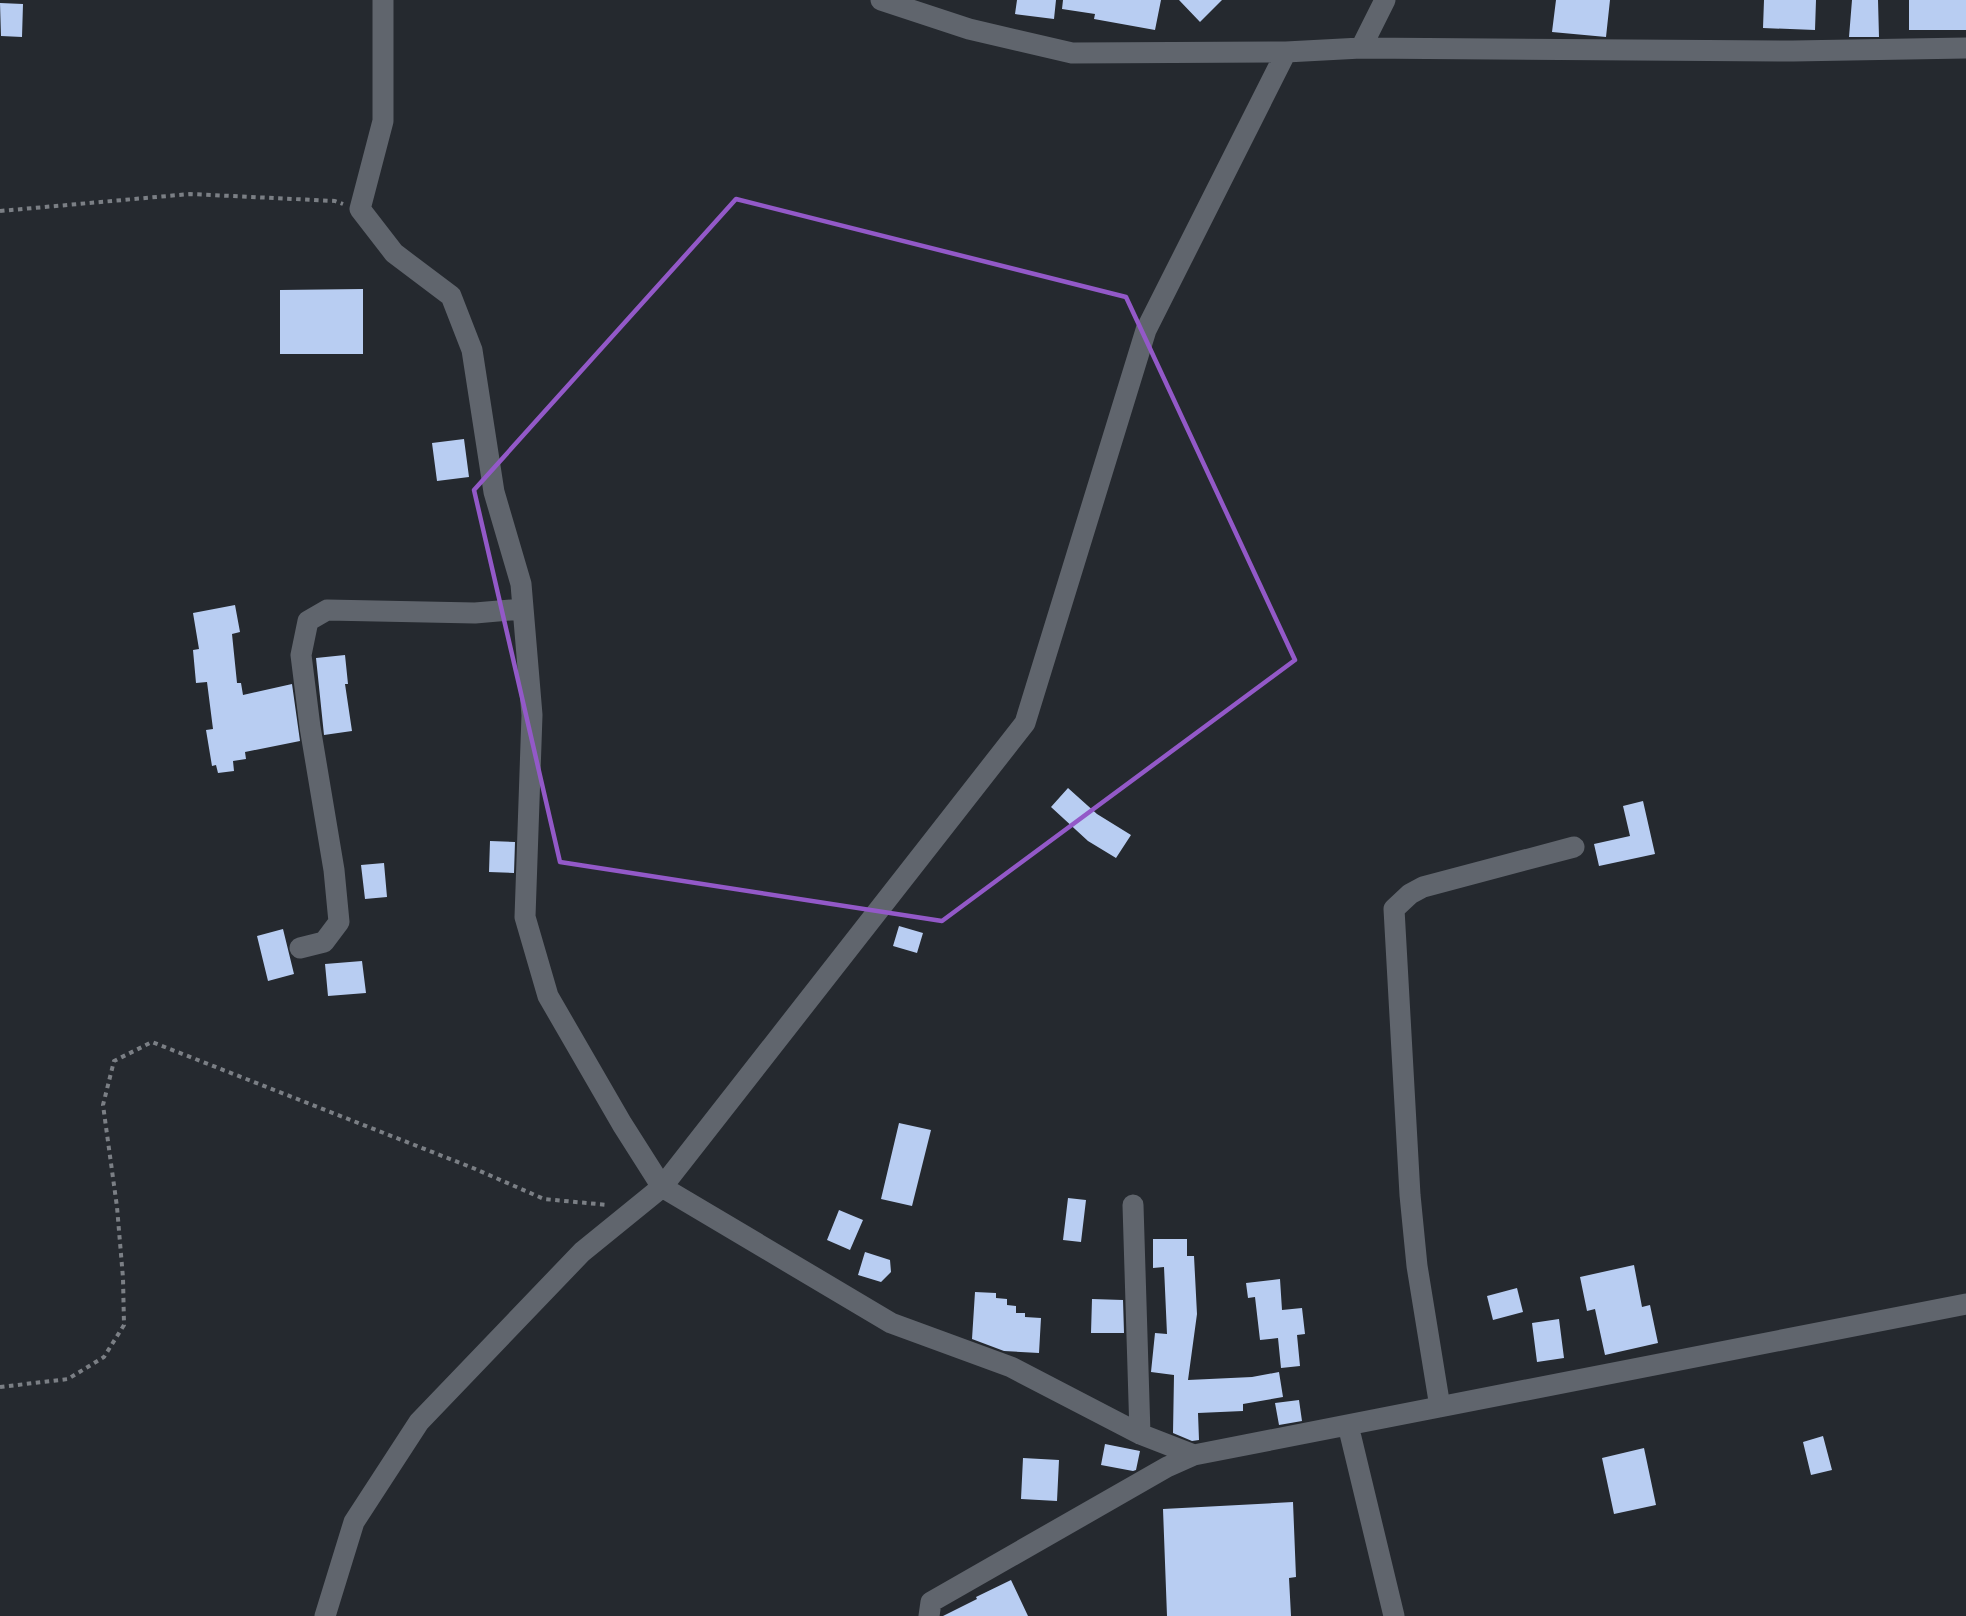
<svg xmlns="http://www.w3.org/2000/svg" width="1966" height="1616" viewBox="0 0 1966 1616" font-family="Overpass,sans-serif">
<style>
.building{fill:#b8cdf2}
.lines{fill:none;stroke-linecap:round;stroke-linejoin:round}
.path{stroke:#7b7f85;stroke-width:4;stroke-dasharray:4.5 4.5;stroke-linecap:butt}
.minor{stroke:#60656d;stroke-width:21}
.marked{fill:none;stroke:#9359c8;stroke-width:4.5;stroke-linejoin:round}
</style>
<rect width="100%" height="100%" fill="#25292f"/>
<path class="building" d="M1017,0H1056L1054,19L1015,14Z
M1063,0H1161L1155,30L1094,19L1095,14L1062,9Z
M1179,0H1222L1200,22Z
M1556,0H1610L1606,37L1552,32Z
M1764,0H1816L1815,30L1763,28Z
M1852,0H1878L1879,37H1849Z
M1909,0H1966V30H1909Z
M0,3L23,4L22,37L1,36Z
M363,289V354H280V290Z
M464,439L469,477L437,481L432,443Z
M235,605L240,632L232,634L237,683H241L243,695L292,684L300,741L245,752L246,759L233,761L234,771L218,773L216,765L212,766L206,730L213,729L207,682L196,683L193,650L199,649L193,613Z
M345,655L348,684H345L352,731L324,735L316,658Z
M1068,788L1097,814L1131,835L1116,858L1088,841L1051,807Z
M1643,801L1655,854L1599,866L1594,844L1630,836L1623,806Z
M490,841L515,842L514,873L489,872Z
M384,863L387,897L365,899L361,865Z
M899,926L923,933L917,953L893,946Z
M283,929L294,974L268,981L257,936Z
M362,961L366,993L328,996L325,964Z
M899,1123L931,1130L912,1206L881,1199Z
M1068,1198L1086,1200L1081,1242L1063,1240Z
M839,1210L863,1220L850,1250L827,1240Z
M1153,1239H1187V1256H1194L1197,1314L1188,1380L1252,1377L1279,1372L1283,1397L1243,1404V1411L1198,1413L1199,1440L1192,1441L1173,1433L1174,1375L1151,1372L1155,1333L1167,1334L1164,1267L1153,1268Z
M865,1252L890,1260L891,1272L881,1282L858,1275Z
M1634,1265L1642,1307L1650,1305L1658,1343L1605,1355L1595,1309L1587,1311L1580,1277Z
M1280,1279L1282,1310L1302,1308L1305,1334L1297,1335L1300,1366L1281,1368L1278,1338L1260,1340L1255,1297L1248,1298L1246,1283Z
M1517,1288L1523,1312L1493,1320L1487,1296Z
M975,1292L996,1293V1298L1007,1299V1305L1016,1306V1313H1025V1317L1041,1318L1039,1353L1004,1351L972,1339Z
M1092,1299L1123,1300L1124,1333H1091Z
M1559,1319L1564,1358L1537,1362L1532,1323Z
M1299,1400L1302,1421L1279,1425L1275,1403Z
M1823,1436L1832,1470L1811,1475L1803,1442Z
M1105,1444L1140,1451L1136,1470L1133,1471L1101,1465Z
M1644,1448L1656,1505L1614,1514L1602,1458Z
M1023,1458L1059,1460L1057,1501L1021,1499Z
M1293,1502L1296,1577L1289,1578L1291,1616H1167L1163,1509Z
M1011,1580L1028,1616H943L977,1599L976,1597Z"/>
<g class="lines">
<path class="path" d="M0,211L190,194L335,201L343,204
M0,1387L68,1379L104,1357L124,1325L123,1278L117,1207L103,1105L114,1061L152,1042L473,1168L544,1199L608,1205"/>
<path class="minor" d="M383,0V121L360,209L394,253L451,296L472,350L494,492L521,584L532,715L525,917L548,996L622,1124L662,1187L891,1323L1011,1367L1140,1434L1194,1455L1966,1304
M881,0L969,29L1072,53L1286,52L1361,48L1793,51L1966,48
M1361,48L1385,0
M300,948L324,942L339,922L334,870L310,727L301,655L308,621L327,610L475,613L523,609
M1133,1205L1140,1434
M1440,1407L1417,1266L1410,1195L1394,909L1410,894L1423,887L1574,847
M1348,1425L1394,1616
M325,1616L354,1522L419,1422L582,1252L662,1187L1025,723L1146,330L1286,52
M929,1616L931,1602L1167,1467L1194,1455"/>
</g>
<path class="marked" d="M736,199L1126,297L1295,660L942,921L560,862L474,490Z"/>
</svg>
